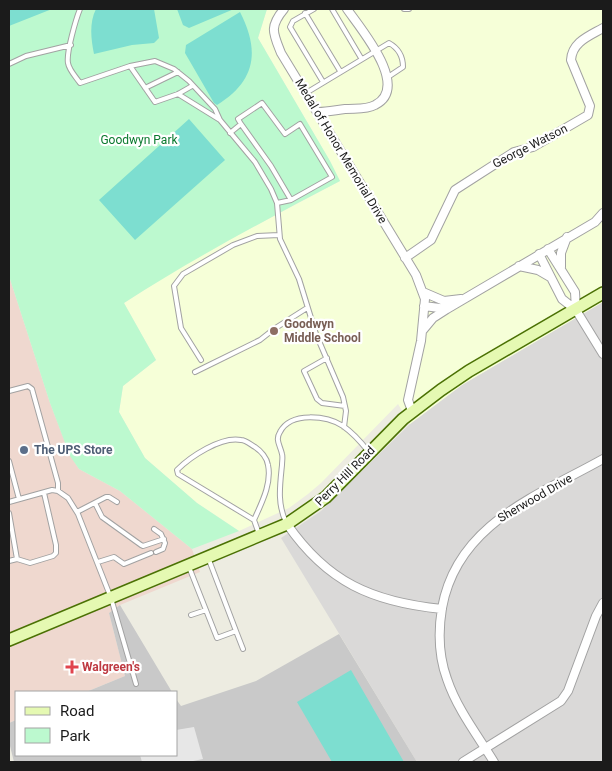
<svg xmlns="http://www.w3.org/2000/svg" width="612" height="771" viewBox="0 0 612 771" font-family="Roboto,sans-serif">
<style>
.residential{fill:#dad9d8}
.commercial{fill:#efd8cf}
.education{fill:#f6ffd8}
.religious{fill:#c9c9c9}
.park{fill:#bcf9cf}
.pitch{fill:#7dded0}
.parking{fill:#e7e7e7}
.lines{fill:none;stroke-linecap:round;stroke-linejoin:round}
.lane-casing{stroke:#a2a2a2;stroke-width:6}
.street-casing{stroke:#a2a2a2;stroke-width:10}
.secondary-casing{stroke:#4b7104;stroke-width:14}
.lane{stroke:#fff;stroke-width:4}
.street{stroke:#fff;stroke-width:8}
.secondary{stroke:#e5f9b2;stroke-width:11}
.education-dot{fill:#8d6e63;stroke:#fff;stroke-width:2}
.service-dot{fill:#5c6f8a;stroke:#fff;stroke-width:2}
.health-dot{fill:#e0444e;stroke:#fff;stroke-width:2}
.labels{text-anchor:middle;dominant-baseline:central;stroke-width:4.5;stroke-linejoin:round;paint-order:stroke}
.park-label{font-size:12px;fill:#0a792e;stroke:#fff}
.street-label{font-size:12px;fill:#1b1b1b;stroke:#fff}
.education-label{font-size:12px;font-weight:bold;fill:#785e54;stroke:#fff;text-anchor:start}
.service-label{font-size:12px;font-weight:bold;fill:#4e5e75;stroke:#fff;text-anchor:start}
.health-label{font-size:12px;font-weight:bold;fill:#be3a42;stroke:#fff;text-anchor:start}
</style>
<rect width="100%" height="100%" fill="#edece1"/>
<path class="residential" d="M603,302V762H417L281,538L321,511L410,424L462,385Z"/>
<path class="commercial" d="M9,276L50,403L70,455L79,469L120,491L192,549L200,572L120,605L109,613L125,676L86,692H16V720L9,723Z"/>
<path class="education" d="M267,9H603V302L462,385L410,424L398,404L321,483L308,494L289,508L239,531L197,503L145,458L119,412L123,386L156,360L124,303L172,272L240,234L340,181L330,161L258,38Z"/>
<path class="religious" d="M120,605L172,692H86L125,676L109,613Z
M339,634L417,762H14L9,742V723L16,720V755H176V699L181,706L256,681Z"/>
<path class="park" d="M9,9H267L258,38L330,161L340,181C267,219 194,258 124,303L156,360L123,386L119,412L145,458L197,503L239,531L192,549L120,491L79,469L70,456L50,403L9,276Z"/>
<path class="pitch" d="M9,9H52L9,26Z
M96,9H154L159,38L154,43L132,45L94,54C91,39 89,23 96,9Z
M177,9H234L189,28L183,25Z
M240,12C260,51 256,81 217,105L214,103L185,53L186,45Z
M189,119L225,160L135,240L99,200Z
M351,670L404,762H332L297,702Z"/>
<path class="parking" d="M194,727L203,759L188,762H142L140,755H176V730Z"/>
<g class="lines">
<defs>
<path id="lane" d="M80,9C76,19 66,53 68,63C69,70 76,77 80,83L130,66
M314,9L293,21L290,27L323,82
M332,9L361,58
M404,9H409
M305,13L340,71
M9,64L26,56L71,45
M192,86L178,94L155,102L130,66L155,61L174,69L189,81L215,109L220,120L255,162L271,189L277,203L280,239L299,279L316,334L343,397L346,411L344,427
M145,88L178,72
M306,93L389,43C398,48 403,56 403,67L388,77
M178,94L220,120
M241,124L238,119L262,103L285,134L300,124L332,177L291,200L277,203
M230,133L241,124L271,166L291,200
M327,358L304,371L317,399L322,403L345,406
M201,360L181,328L174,286L183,274L233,245L257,236L279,235
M195,372L260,340L274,329L307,308
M9,391L28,386L32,389L58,483V491
M9,461L19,499
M9,502L52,490L58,491L68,498L78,514L111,598L136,684
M95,503L102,517L141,545L143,546L164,539
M77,512L106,497H109L117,502
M9,513L17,559
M254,520C261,504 272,484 268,465C267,458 261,451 255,447C251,445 246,440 241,440C221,436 190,457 177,470L178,474L254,520L259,534
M286,522C277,504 280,485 282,465C282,461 283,457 282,454C280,445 275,440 280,432C291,411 327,416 343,426C353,433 361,442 368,451
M154,529L161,534L165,543L163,549L156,552
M9,561L17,559L30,563L53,556L56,553V545L44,493
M98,562L114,557L124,564L151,553
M189,567L217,638L236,631L209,560
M191,615L206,610
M236,631L243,649"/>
<path id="street" d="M284,9C269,27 273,33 281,53L416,275L425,299L421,341L408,400L412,411
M318,112C327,112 336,110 345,109C355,108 366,110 375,105C411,87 360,28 347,9
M548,249L575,292L576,310
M539,254L562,299L576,310L603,354
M405,258L431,240L455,190L514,152L533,147L588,115L590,106L571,60C572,42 589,36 603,28
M519,266L538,270L550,277
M561,267V253L567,237
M423,292L444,301L461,299
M424,306L447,309L595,222L603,213
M423,330L433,318L447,309
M287,524C327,582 372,602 442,609
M463,762L561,701L568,691L596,616L603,603
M494,762C478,736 457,709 447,679C439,657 438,632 442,608C457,524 537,496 603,459"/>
<path id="secondary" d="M9,640L287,524L326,497L403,419L441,390L469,371L603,293"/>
</defs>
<use href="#lane" class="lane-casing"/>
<use href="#street" class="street-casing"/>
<use href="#secondary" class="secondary-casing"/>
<use href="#lane" class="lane"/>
<use href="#street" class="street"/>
<use href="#secondary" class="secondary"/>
</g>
<circle class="education-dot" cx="274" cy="331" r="5"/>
<circle class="service-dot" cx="24" cy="450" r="5"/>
<path class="health-dot" d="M69.5 659.5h5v5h5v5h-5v5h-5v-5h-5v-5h5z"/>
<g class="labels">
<g class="park-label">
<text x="139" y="140">Goodwyn Park</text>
</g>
<g class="street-label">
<text transform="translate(530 146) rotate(-27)">George Watson</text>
<text transform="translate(341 151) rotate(59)">Medal of Honor Memorial Drive</text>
<text transform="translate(345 476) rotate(-45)">Perry Hill Road</text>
<text transform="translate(535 498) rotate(-30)">Sherwood Drive</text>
</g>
<g class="education-label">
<text x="284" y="324">Goodwyn<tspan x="284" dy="14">Middle School</tspan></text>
</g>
<g class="service-label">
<text x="34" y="450">The UPS Store</text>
</g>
<g class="health-label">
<text x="82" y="667">Walgreen's</text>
</g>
</g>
<rect width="612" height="771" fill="none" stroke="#1b1b1b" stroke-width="20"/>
<rect x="15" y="691" width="162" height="65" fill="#ffffff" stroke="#a4a4a4"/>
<rect x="25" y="707" width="25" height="8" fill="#e5f9b2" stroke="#a4a4a4"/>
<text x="60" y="716" font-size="15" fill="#1b1b1b">Road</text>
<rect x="25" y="728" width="25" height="15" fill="#bcf9cf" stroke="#a4a4a4"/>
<text x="60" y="741" font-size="15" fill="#1b1b1b">Park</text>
</svg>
